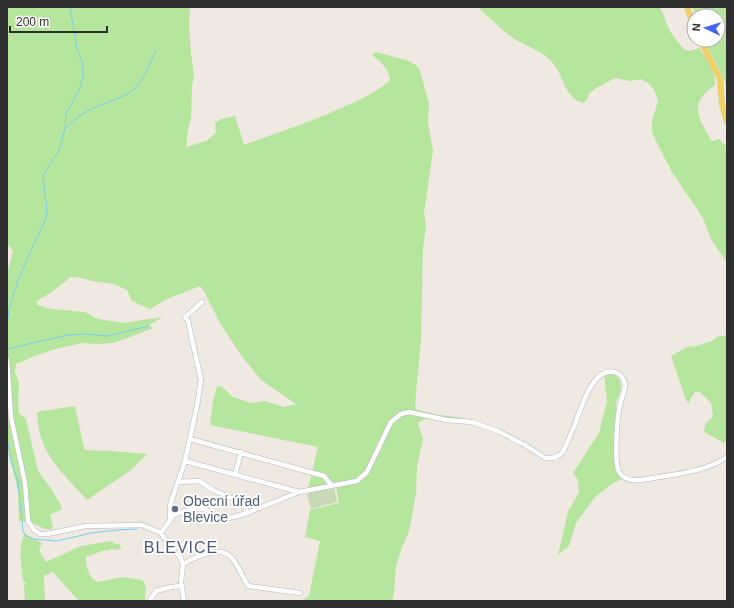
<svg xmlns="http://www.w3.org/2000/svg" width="734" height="608" viewBox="0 0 734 608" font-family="Helvetica,sans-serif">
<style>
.green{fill:#b6e59e}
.cemetery{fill:#c8d9b8}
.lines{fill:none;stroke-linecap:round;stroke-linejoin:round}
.stream{stroke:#75cff0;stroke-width:1}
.minor-casing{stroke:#b4b7c1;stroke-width:5.5}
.major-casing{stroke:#c9c9c9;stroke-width:6}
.minor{stroke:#fff;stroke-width:4.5}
.major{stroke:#f2d163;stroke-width:5.5}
.service-dot{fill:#5c6f8a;stroke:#fff;stroke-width:1.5}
.labels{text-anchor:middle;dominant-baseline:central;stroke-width:4;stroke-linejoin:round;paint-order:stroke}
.service-label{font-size:14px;fill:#4e5e75;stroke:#fff;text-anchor:start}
.quarter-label{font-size:16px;letter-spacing:1px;fill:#4d5680;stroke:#fff}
</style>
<rect width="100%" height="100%" fill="#efe9e1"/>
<path class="green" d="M7,7H190L189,27L191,53L194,76L192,85L191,119L188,129L186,147L206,141L216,133L215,123L221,119L235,116L244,145C276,133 308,123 339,109C357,101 375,94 390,80C389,69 381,62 372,55L376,52L409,61L417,66L420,71L429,103L428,122L433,151L424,213L426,226L423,249L421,341L415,403L416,409L425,412L439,415L464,418C460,419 456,421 452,421C441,423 424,414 418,424L423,439L417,466L416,494L409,531L401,550L396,567L394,592L392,601H302L309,596L320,541L305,537L310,510L339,503L335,481L309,490V485L318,447L210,425L213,401L217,386L222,387L233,397L250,403L264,401L284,407L296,404L261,380L241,355L220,323L204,291L200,286L165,300L150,309L132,301L127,290L114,284L92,281L81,278L71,277L50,293L37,301V305L51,309L85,312L98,319L123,323L163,317L149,325L153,328L125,339L112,343L97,344L82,343L52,350L37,355L16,364L15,372L19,383L18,399L19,413L26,419L38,471C44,479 60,500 62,509L50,515L53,526L52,529C43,531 38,524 30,522C27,521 23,522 19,521L18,492L7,444V275L13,251L7,243Z
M478,7H659C664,13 665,20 668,27C672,36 679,43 685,50L690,51L699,48C707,60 715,69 715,85C689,103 697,116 711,140L713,141L719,139L727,147V263L711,239L703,218L672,172L655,139L652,132V121L658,101L654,90L648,83L641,79L630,81L615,78L596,88L589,94L586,101L583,103C564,98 564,75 552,62C543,51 525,46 513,38C500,29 489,17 478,7Z
M692,7H727V21L725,24L727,28V87L716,63L703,40H718V16H697Z
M727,335V441L724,443L704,432L705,425L713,416L711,403L700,392H695L690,400V404L686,400L671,356L687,347L696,346L712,341L717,337Z
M604,374H614L620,380L621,390L616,403L614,460L617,471L621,479L609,486L595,497L576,523L569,546L558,555L568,512L579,492L578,480L573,473L599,433L607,401Z
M75,406L83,444L85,450L111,451L147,454L131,470L87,500C71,482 47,460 41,437C38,429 38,420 37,412Z
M25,534L42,543L39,550L46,562L81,546L111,541L115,544H120L121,549L114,550L113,548H111V550L102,551L86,557C86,566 88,577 97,582L123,577L142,580L146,587L145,601H79L53,572L44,576L45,601H25L24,586L26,583L23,581C22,567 17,546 25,534Z"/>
<path class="cemetery" d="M334,486L337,502L311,509L307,494Z"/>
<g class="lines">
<path class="stream" d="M707,7L716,16
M718,18L727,34
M66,128C74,119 84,112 96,107C109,101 125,98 135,88C145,78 150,62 156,50
M7,324C10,289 32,250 46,218L47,209L43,177L45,172L59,150L65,128L66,114L79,90L83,76V65L77,49L70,7
M7,349L68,335L84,334L107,336L149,326
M7,438L11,461L18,481L23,531L25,535L33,539L57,541L91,533L117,530L137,529"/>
<defs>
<path id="minor" d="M7,360L11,417L25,483L28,521L34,530L40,534H47L86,526L142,525L161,533L172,549L180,557L183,564L181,582L184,601
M190,439L324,476L332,486
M185,461L299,492
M235,475L241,452
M178,482L199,481L213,490L245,504L247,513
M170,520V505L185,461L197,406L201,380L188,321L185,317L202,302
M161,533L174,515L188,510L204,509L218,516L227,518L234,517L247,513L299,492L357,481L367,472L391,422L401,414L409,412L447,420L472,422L498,431L527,446L545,458H552L558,456L563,452C567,443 571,434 575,424C581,409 593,363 617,373C622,375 624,379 625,385C625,392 621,398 620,405C617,416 614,463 619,472C624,480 632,481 641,480C668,475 704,473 727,457
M183,564C195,557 220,544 232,558C238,566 243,577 248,586L300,593
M150,600L156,591L171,587L181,586"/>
<path id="major" d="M687,7L694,27
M700,40L720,79L722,104L727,122"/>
</defs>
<use href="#minor" class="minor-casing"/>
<use href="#major" class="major-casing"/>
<use href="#minor" class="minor"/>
<use href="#major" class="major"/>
</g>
<circle class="service-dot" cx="175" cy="509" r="4"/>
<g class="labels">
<g class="service-label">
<text x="183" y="501">Obecní úřad<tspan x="183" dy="16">Blevice</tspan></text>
</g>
<g class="quarter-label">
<text x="181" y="547">BLEVICE</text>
</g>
</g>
<rect width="734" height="608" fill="none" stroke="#2e2e2e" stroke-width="16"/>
<g transform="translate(706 28) rotate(274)"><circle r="19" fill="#ffffff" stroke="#ababab"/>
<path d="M0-3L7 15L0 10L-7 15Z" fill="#4264fb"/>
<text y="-6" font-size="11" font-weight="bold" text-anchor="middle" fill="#2e2e2e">N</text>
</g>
<path d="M10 26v6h97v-6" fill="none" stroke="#2e2e2e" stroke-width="2"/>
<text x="16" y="26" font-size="12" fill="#2e2e2e" stroke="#ffffff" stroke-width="3" paint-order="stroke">200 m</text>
</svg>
